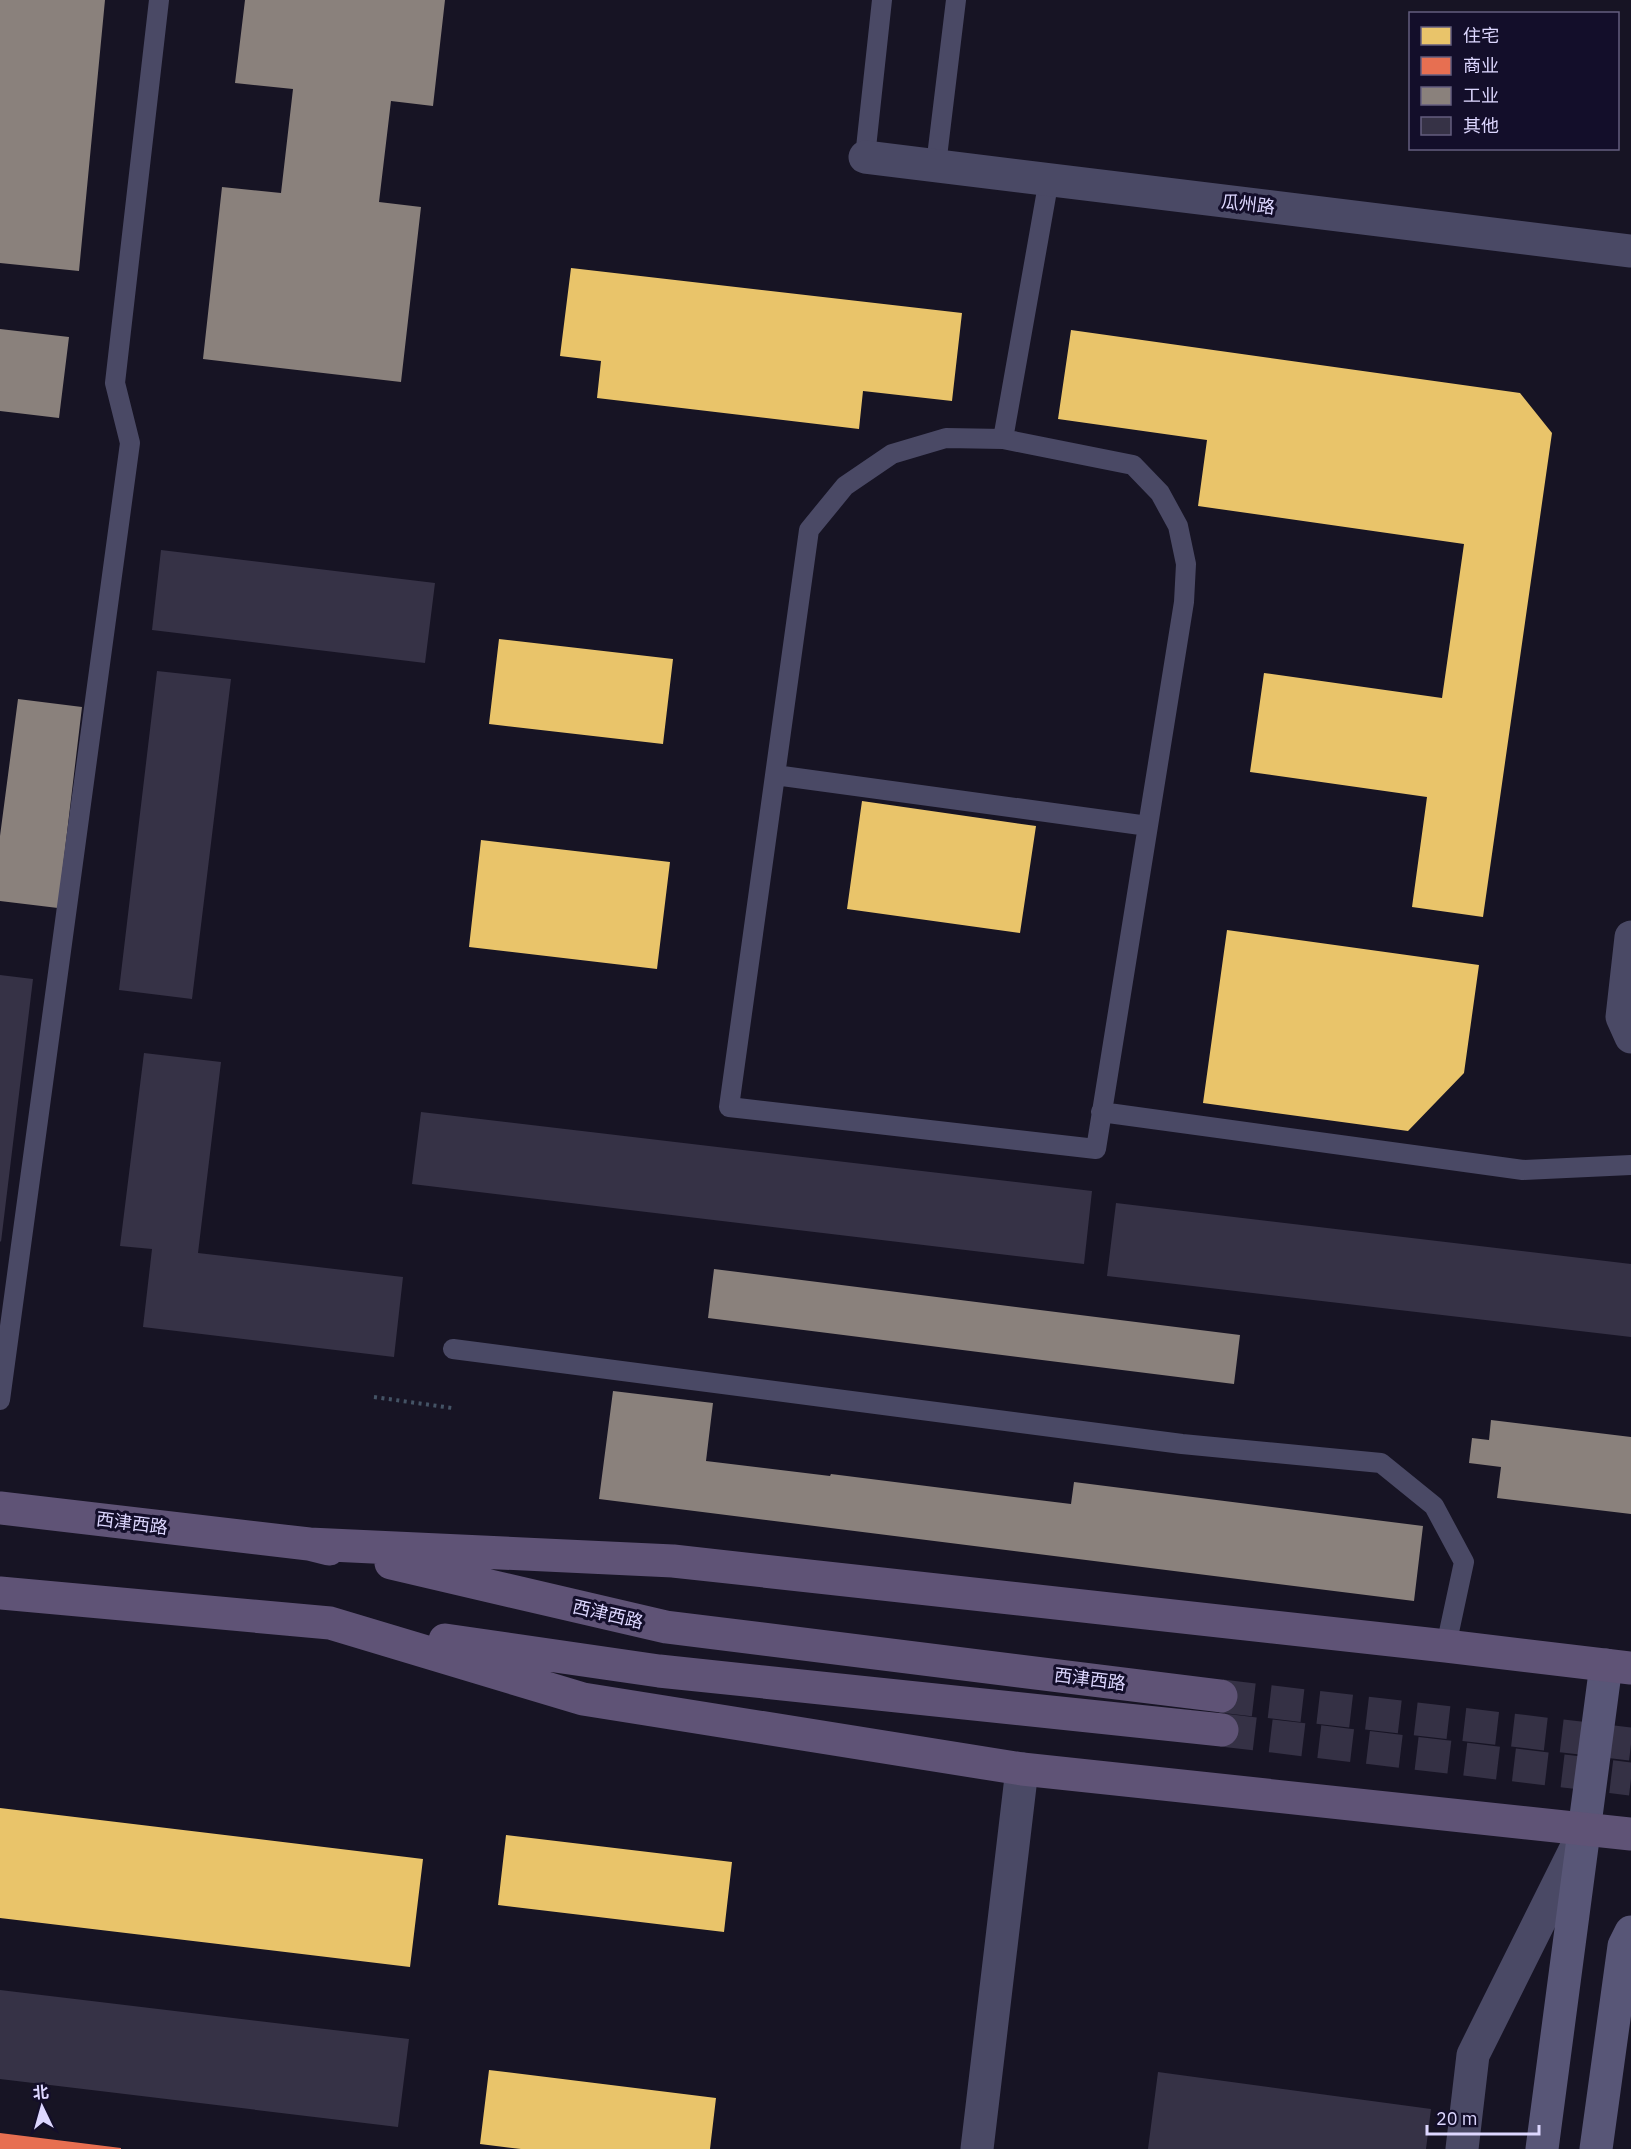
<svg xmlns="http://www.w3.org/2000/svg" width="1631" height="2149" viewBox="0 0 1631 2149" font-family="'IBM Plex Sans','Noto Sans SC',sans-serif">
<style>
.homes{fill:#e9c46a}
.shops{fill:#e76f51}
.industry{fill:#8a817c}
.building{fill:#363246}
.lines{fill:none;stroke-linecap:round;stroke-linejoin:round}
.primary-tunnel{stroke:#353145;stroke-width:33;stroke-dasharray:33 16;stroke-linecap:butt}
.path{stroke:#445365;stroke-width:4;stroke-dasharray:3 4.5;stroke-linecap:butt}
.service{stroke:#4a4965;stroke-width:20}
.minor{stroke:#4a4965;stroke-width:33}
.tertiary{stroke:#4a4965;stroke-width:33}
.secondary{stroke:#585677;stroke-width:33}
.primary{stroke:#5f5376;stroke-width:33}
.labels{text-anchor:middle;dominant-baseline:central;stroke-width:6;stroke-linejoin:round;paint-order:stroke}
.street-label{font-size:18px;fill:#ddd7ff;stroke:#130e2a}
</style>
<rect width="100%" height="100%" fill="#171424"/>
<path class="homes" d="M571,268L962,313L952,401L863,391L859,429L597,398L601,361L560,356Z
M1071,330L1520,393L1552,433L1483,917L1412,907L1427,797L1250,772L1264,673L1442,698L1464,544L1198,506L1207,440L1058,419Z
M499,639L673,659L663,744L489,724Z
M862,801L1036,826L1020,933L847,909Z
M481,840L670,862L657,969L469,947Z
M1227,930L1479,965L1464,1073L1408,1131L1203,1103Z
M0,1808L423,1859L410,1967L0,1918Z
M506,1835L732,1862L724,1932L498,1905Z
M489,2070L716,2098L710,2149H521L480,2144Z"/>
<path class="shops" d="M0,2133L121,2148V2149H0Z"/>
<path class="industry" d="M0,0H105L79,271L0,263Z
M245,0H445L433,106L391,101L379,202L421,207L401,382L203,359L222,187L281,193L293,89L235,83Z
M0,329L69,337L59,418L0,411Z
M18,699L82,707L58,908L0,901V836Z
M714,1269L1240,1335L1234,1384L708,1318Z
M613,1391L713,1403L706,1461L830,1476L831,1474L1071,1504L1074,1482L1423,1526L1414,1601L599,1499Z
M1491,1420L1631,1437V1514L1497,1498L1501,1467L1469,1463L1472,1438L1489,1440Z"/>
<path class="building" d="M161,550L435,583L425,663L152,630Z
M157,671L231,679L192,999L119,990Z
M0,975L33,979L1,1242L0,1241Z
M144,1053L221,1062L198,1253L403,1277L394,1357L143,1327L152,1249L120,1246Z
M421,1112L1092,1191L1084,1264L412,1184Z
M1116,1203L1631,1264V1337L1107,1276Z
M0,1990L409,2039L398,2127L0,2079Z
M1158,2072L1431,2109L1426,2149H1148Z"/>
<g class="lines">
<path class="primary-tunnel" d="M1221,1696L1631,1744
M1222,1730L1631,1779"/>
<path class="path" d="M374,1397L452,1408"/>
<path class="service" d="M865,157L882,0
M936,165L956,0
M946,438L1003,439L1133,465L1160,493L1178,526L1186,564L1184,602L1096,1149L729,1107L809,530L845,486L892,454Z
M1003,439L1049,179
M775,775L1148,826
M1101,1112L1523,1170L1631,1165
M453,1349L1182,1444L1381,1463L1434,1506L1464,1562L1446,1646
M0,1400L130,443L115,383L159,0"/>
<path class="minor" d="M1631,937L1622,1017L1631,1037
M977,2149L1022,1769
M1462,2149L1473,2055L1581,1838"/>
<path class="tertiary" d="M865,157L1631,251"/>
<path class="secondary" d="M1542,2149L1606,1665
M1596,2149L1624,1946L1631,1932"/>
<path class="primary" d="M0,1508L309,1544L329,1549
M309,1544L673,1561L1446,1646L1631,1668
M391,1563L666,1627L1221,1696
M0,1593L330,1623L583,1699L1022,1769L1631,1834
M445,1640L659,1671L1222,1730"/>
</g>
<g class="labels">
<g class="street-label">
<text transform="translate(1248 204) rotate(7)">瓜州路</text>
<text transform="translate(132 1523) rotate(7)">西津西路</text>
<text transform="translate(608 1614) rotate(13)">西津西路</text>
<text transform="translate(1090 1679) rotate(7)">西津西路</text>
</g>
</g>
<rect x="1409" y="12" width="210" height="138" fill="#130e2a" stroke="#645e7f" stroke-width="1.5"/>
<rect x="1421" y="27" width="30" height="18" fill="#e9c46a" stroke="#645e7f" stroke-width="1.5"/>
<text x="1463" y="42" font-size="18" fill="#ddd7ff">住宅</text>
<rect x="1421" y="57" width="30" height="18" fill="#e76f51" stroke="#645e7f" stroke-width="1.5"/>
<text x="1463" y="72" font-size="18" fill="#ddd7ff">商业</text>
<rect x="1421" y="87" width="30" height="18" fill="#8a817c" stroke="#645e7f" stroke-width="1.5"/>
<text x="1463" y="102" font-size="18" fill="#ddd7ff">工业</text>
<rect x="1421" y="117" width="30" height="18" fill="#363246" stroke="#645e7f" stroke-width="1.5"/>
<text x="1463" y="132" font-size="18" fill="#ddd7ff">其他</text>
<g transform="translate(42 2107) rotate(355)" stroke="#130e2a" stroke-width="4.5" paint-order="stroke">
<path d="M0-4.5L10 22L0 15L-10 22Z" fill="#ddd7ff"/>
<text y="-9" font-size="16" font-weight="bold" text-anchor="middle" fill="#ddd7ff">北</text>
</g>
<path d="M1427 2125v9h112v-9" fill="none" stroke="#ddd7ff" stroke-width="3"/>
<text x="1436" y="2125" font-size="18" fill="#ddd7ff" stroke="#130e2a" stroke-width="4.5" paint-order="stroke">20 m</text>
</svg>
